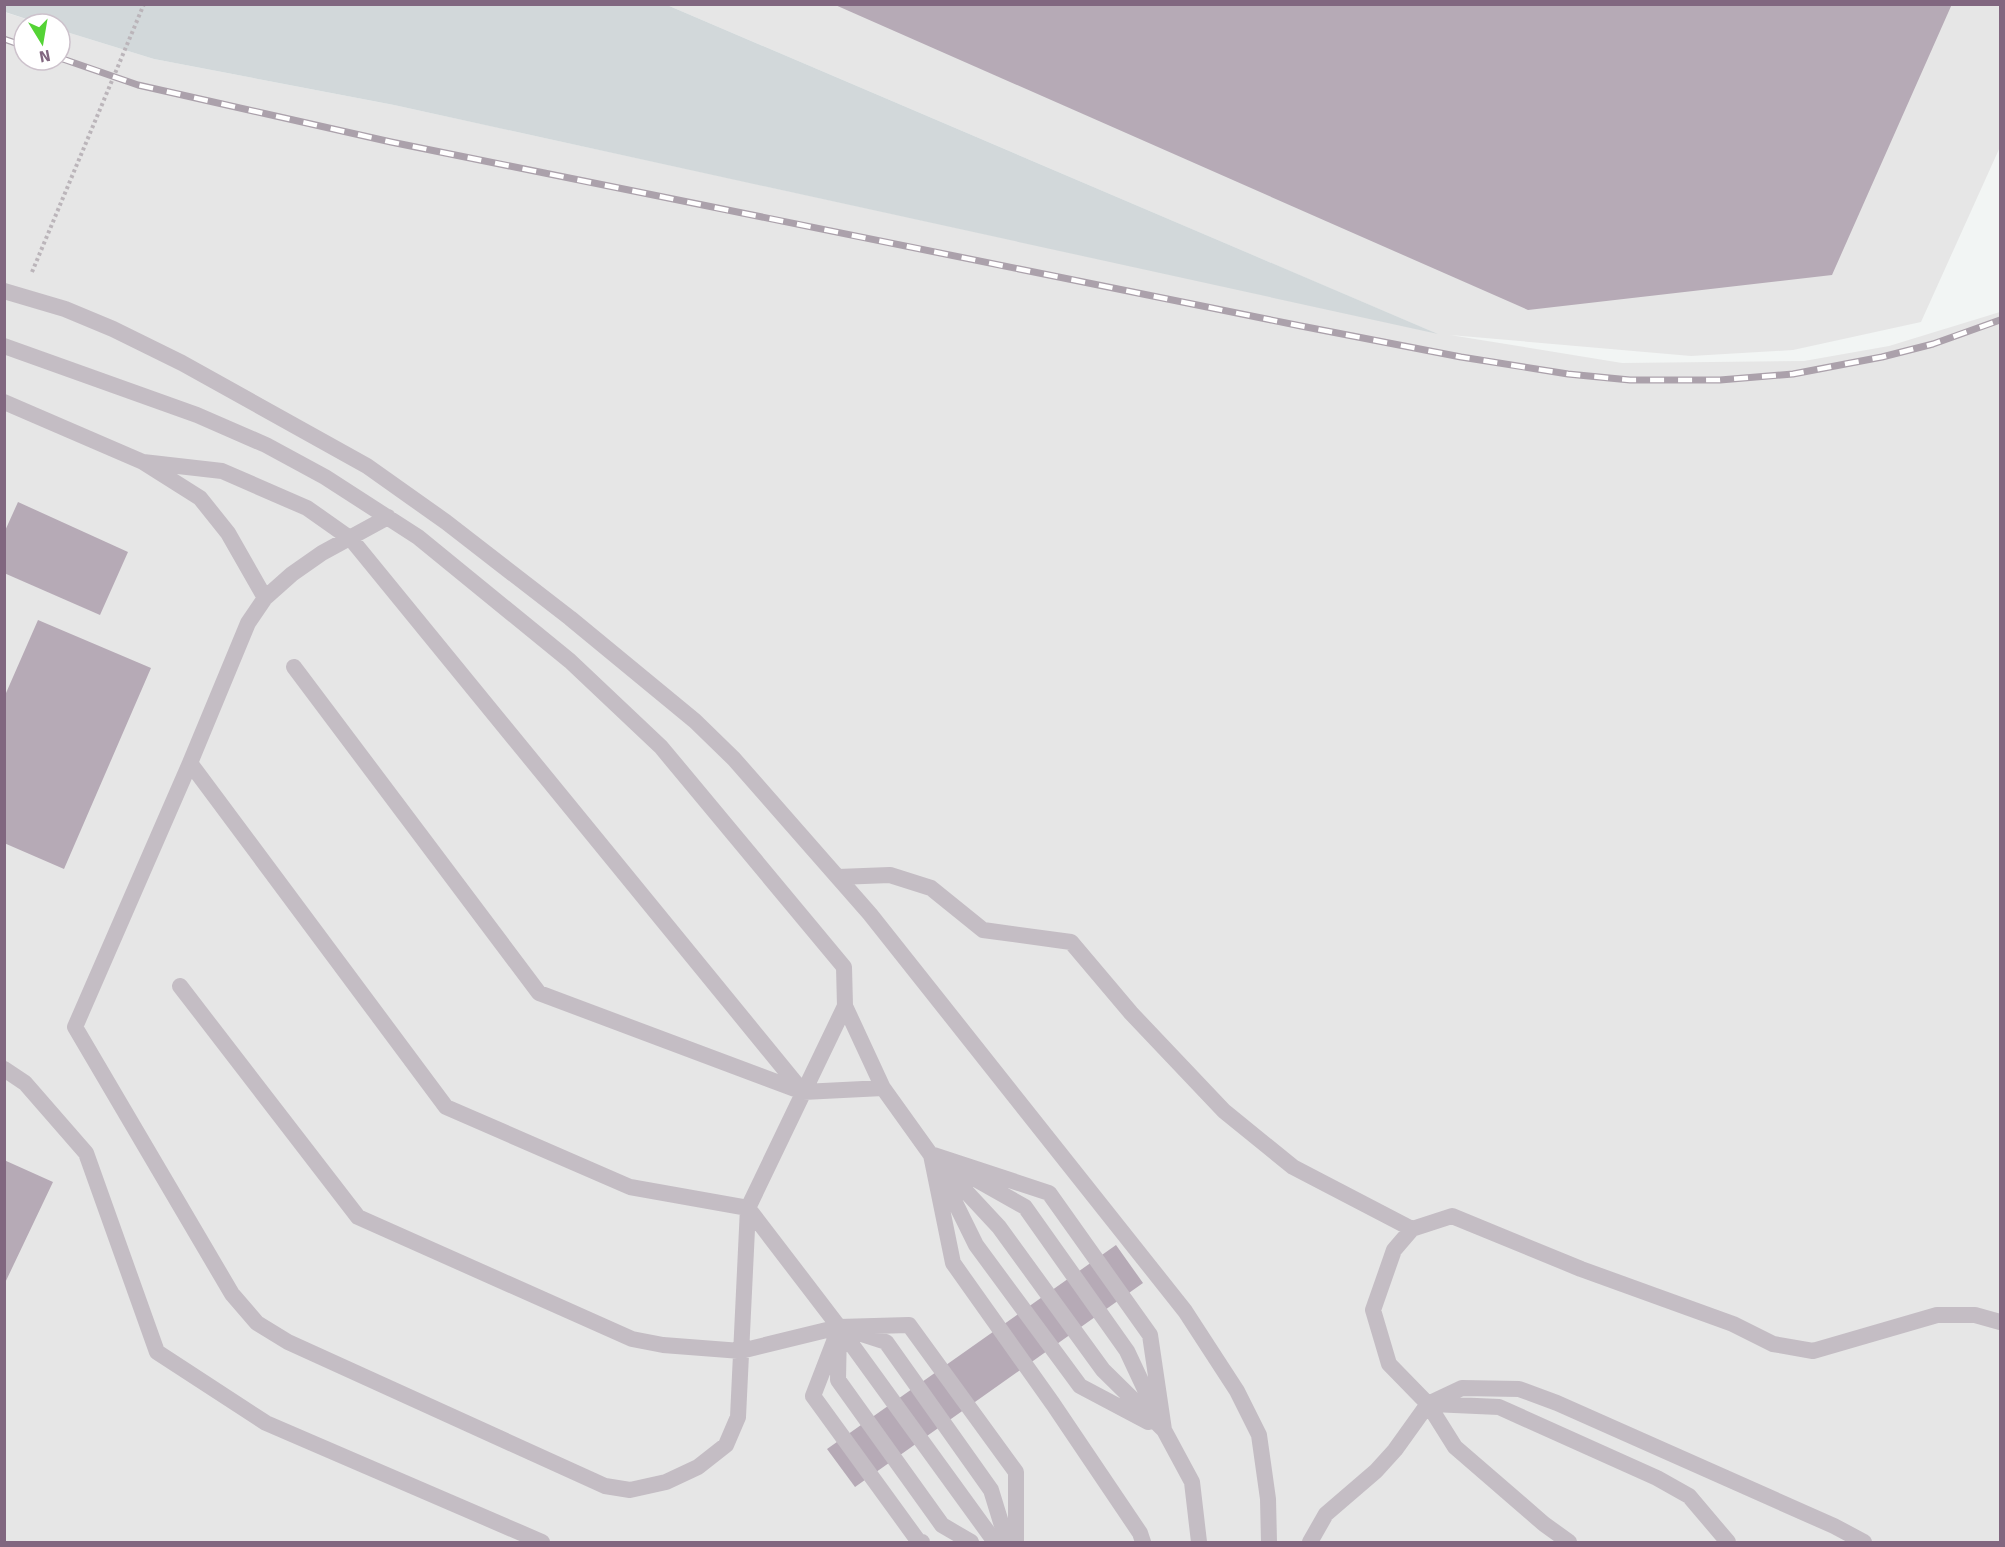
<svg xmlns="http://www.w3.org/2000/svg" width="2005" height="1547" viewBox="0 0 2005 1547" font-family="Signika,sans-serif">
<style>
.built{fill:#e6e6e6}
.green{fill:#d2d8da}
.building{fill:#b6aab6}
.lines{fill:none;stroke-linecap:round;stroke-linejoin:round}
.path{stroke:#bbb5ba;stroke-width:4;stroke-dasharray:3 3;stroke-linecap:butt}
.lane{stroke:#c4bdc4;stroke-width:16}
.rail-casing{stroke:#aba1ab;stroke-width:7}
.rail{stroke:#fff;stroke-width:4.5;stroke-dasharray:14;stroke-linecap:butt}
</style>
<rect width="100%" height="100%" fill="#f2f5f4"/>
<path class="built" d="M667,5H2000V147L1921,322L1793,350L1691,356L1450,335L1622,363L1804,361L1889,346L2000,312V1542H5L4,12L42,24H24V60H60V30L154,59L394,105L1433,332Z"/>
<path class="green" d="M5,4L667,5L1438,334L394,105L154,59L60,30V24H42L5,12Z"/>
<path class="building" d="M833,4H1952L1832,275L1528,310Z
M18,502L128,552L100,615L4,573V533Z
M38,620L151,668L64,869L4,843V693H6Z
M4,1160L53,1182L4,1285Z
M1116,1245L1143,1283L855,1487L827,1449Z"/>
<g class="lines">
<path class="path" d="M32,272L144,4"/>
<path class="lane" d="M4,291L65,309L113,329L182,363L367,466L446,522L570,618L695,721L734,759L870,914L1185,1311L1237,1391L1259,1435L1268,1499L1269,1542
M4,346L197,415L266,445L325,477L418,537L570,661L661,747L844,967L845,1006L748,1208L738,1417L726,1445L698,1467L666,1482L630,1490L605,1486L288,1342L257,1323L232,1294L75,1027L190,763L248,623L265,598L292,574L322,553L388,517
M4,402L143,462L200,498L228,533L265,598
M143,462L222,471L307,508L351,539L803,1092
M294,667L539,993L803,1092L883,1088
M190,763L446,1107L630,1187L748,1208L839,1327L995,1542
M838,877L890,875L931,888L983,930L1071,942L1131,1013L1224,1111L1293,1167L1412,1229
M180,986L358,1217L632,1339L663,1345L741,1351L839,1327L909,1325L1016,1472V1542
M845,1006L883,1088L931,1155L953,1263L1053,1404L1140,1533L1143,1542
M4,1069L25,1083L86,1153L157,1352L266,1423L542,1542
M932,1155L999,1227L1103,1370L1164,1430L1192,1482L1199,1542
M934,1155L1049,1193L1150,1335L1164,1430
M963,1172L1025,1207L1127,1351L1156,1413
M941,1174L976,1245L1080,1386L1148,1422
M839,1327L838,1380L942,1525L971,1542
M852,1331L886,1342L991,1490L1007,1542
M835,1339L813,1396L919,1542H922
M1432,1404L1499,1407L1657,1478L1689,1496L1728,1542
M1310,1542L1326,1514L1376,1471L1395,1450L1428,1404L1462,1388L1519,1389L1557,1403L1834,1526L1864,1542
M1569,1542L1544,1524L1455,1447L1428,1404L1389,1364L1373,1310L1394,1250L1412,1229L1452,1216L1581,1269L1733,1324L1773,1344L1813,1351L1937,1315H1975L2000,1322"/>
<defs>
<path id="rail" d="M4,39L24,46
M60,58L138,85L391,142L1301,326L1461,357L1568,374L1630,380H1720L1793,374L1882,357L1933,344L2000,320"/>
</defs>
<use href="#rail" class="rail-casing"/>
<use href="#rail" class="rail"/>
</g>
<rect width="2005" height="1547" fill="none" stroke="#816780" stroke-width="12"/>
<g transform="translate(42 42) rotate(169)"><circle r="28" fill="#ffffff" stroke="#cdc2cc" stroke-width="1.5"/>
<path d="M0-4.5L10 22L0 15L-10 22Z" fill="#54d335"/>
<text y="-9" font-size="16" font-weight="bold" text-anchor="middle" fill="#816780">N</text>
</g>
</svg>
